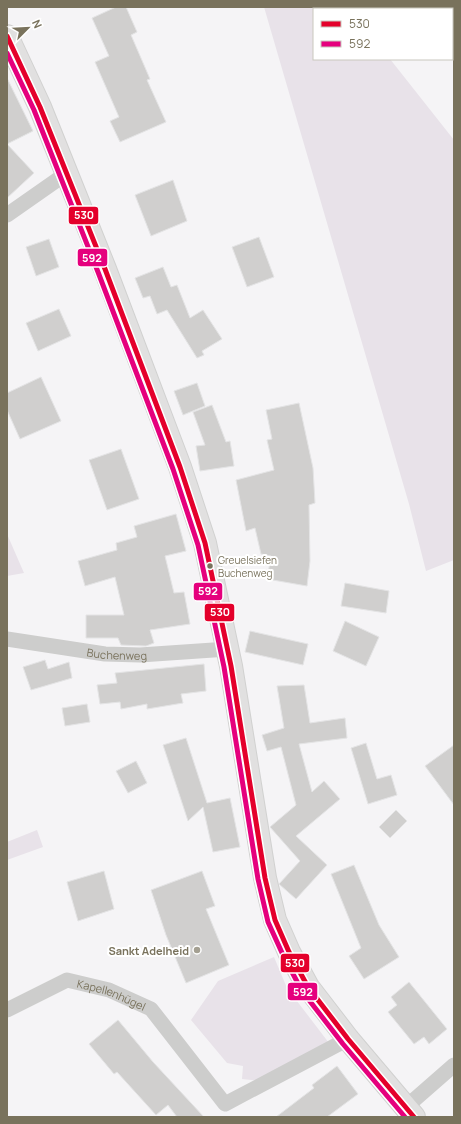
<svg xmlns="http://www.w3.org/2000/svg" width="461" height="1124" viewBox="0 0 461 1124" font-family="Manrope,sans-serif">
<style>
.green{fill:#e8e2e9}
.building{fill:#d0cfce;stroke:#e4e4e5}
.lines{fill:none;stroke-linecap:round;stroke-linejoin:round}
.secondary-casing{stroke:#d1d1d0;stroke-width:24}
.street{stroke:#cdcdcc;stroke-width:15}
.secondary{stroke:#e1e0e0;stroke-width:22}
.bus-1-casing{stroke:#fff;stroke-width:8}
.bus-2-casing{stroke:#fff;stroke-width:8}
.bus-1{stroke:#e4002b;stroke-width:5}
.bus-2{stroke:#e5007d;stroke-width:5}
.bus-dot{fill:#79725c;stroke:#fff;stroke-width:1.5}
.poi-dot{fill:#a4a092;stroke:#fff;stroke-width:1.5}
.labels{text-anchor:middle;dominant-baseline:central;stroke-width:4;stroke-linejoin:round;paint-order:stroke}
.bus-label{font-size:10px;fill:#79725c;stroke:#fff;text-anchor:start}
.street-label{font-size:11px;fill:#79725c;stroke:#fff}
.poi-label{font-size:11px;font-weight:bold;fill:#79725c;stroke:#fff;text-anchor:end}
.line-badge{stroke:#fff;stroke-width:1.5}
.badge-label{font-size:11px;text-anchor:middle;font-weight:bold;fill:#fff}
</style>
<rect width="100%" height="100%" fill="#f5f4f6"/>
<path class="green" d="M264,7H349L351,9H314V59H390L454,140V560L426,571L409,504Z
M7,534L24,573L7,576Z
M37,830L43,847L7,860V842Z
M274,957L287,988L329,1043L261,1081L242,1079L243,1066L227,1063L191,1020L218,981Z"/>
<path class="building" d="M116,7H126L137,32L131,35L150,79L147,80L166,122L120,142L110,121L119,117L95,62L109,56L92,18Z
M7,78L33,131L7,144Z
M7,144L34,173L7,198Z
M173,180L187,221L151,236L135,195Z
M259,237L274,277L247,287L232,247Z
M49,239L59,267L36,276L26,247Z
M163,267L171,287L177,285L190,318L203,310L222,339L202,351L204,355L197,358L167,310L157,314L150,296L143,298L135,278Z
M59,309L71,336L38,351L26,323Z
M41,377L61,421L20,439L7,410V393Z
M197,383L205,406L183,415L174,391Z
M299,403L313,468L315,503L309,505L310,561L307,586L267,579L271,556L261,554L255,528L246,531L236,480L274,470L267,440L272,439L266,410Z
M212,405L226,442L230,441L234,466L200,471L196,446L205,445L193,412Z
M121,449L139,499L107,510L89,460Z
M176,514L186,551L165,556L174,593L184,592L190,624L150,630L154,643L146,646L121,645L118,638H86V615H124L115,577L85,586L78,561L117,550L116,543L137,537L134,526Z
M345,583L389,591L386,613L341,606Z
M345,621L379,637L366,666L333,651Z
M250,631L308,644L303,665L245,652Z
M45,660L48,669L69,662L72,678L31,690L23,667Z
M204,664L206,691L181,694L183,703L147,709V704L121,709L120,702L100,704L97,685L117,683L115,673Z
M304,685L310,723L345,718L347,738L299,744L312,792L324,781L340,799L296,836L327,865L296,899L279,884L300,861L270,827L296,805L281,747L267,751L262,735L284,728L277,686Z
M87,704L90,722L65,726L62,708Z
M186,738L207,803L230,798L240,847L213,852L203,807L188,821L163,745Z
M366,743L377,779L391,775L397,795L368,804L351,748Z
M454,745V805L425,766Z
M136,761L147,783L128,793L116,771Z
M396,810L407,821L390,838L379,827Z
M354,865L379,925L399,957L364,979L349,956L361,948L331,874Z
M104,871L114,909L78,921L67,882Z
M202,871L215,906L206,909L229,965L186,983L166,935L151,890Z
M409,982L447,1029L429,1044L424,1037L414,1044L388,1012L397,1005L391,997Z
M118,1020L153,1062L204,1117H177L168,1105L156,1115L117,1072L114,1074L89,1044Z
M337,1066L358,1094L327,1117H276L314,1088L312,1085Z"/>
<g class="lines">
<defs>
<path id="secondary" d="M7,36L40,107L105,269L180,467L205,543L231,666L265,878L275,920L289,952L308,987L348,1039L414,1117"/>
</defs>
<use href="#secondary" class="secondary-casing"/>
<g class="street">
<path d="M7,215L67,173"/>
<path id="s1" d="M7,639L105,654L140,655L228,649"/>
<path id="s2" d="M7,1010L67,980L109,990L151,1009L225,1104L348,1039"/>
<path d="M406,1107L454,1065"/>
</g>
<use href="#secondary" class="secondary"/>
<defs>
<path id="bus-1" d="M7,36L40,107L105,269L180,467L205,543L231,666L265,878L275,920L289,952L308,987L348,1039L414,1117"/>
<path id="bus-2" d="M7,53L34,110L98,272L173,469L198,545L224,667L258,879L268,922L283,955L302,991L343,1044L405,1117"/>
</defs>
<use href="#bus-1" class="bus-1-casing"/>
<use href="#bus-2" class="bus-2-casing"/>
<use href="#bus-1" class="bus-1"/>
<use href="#bus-2" class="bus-2"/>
</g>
<circle class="bus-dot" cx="210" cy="566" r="3.5"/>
<circle class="poi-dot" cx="197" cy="950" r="4"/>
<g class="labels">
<g class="bus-label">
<text x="218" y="560">Greuelsiefen<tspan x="218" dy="13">Buchenweg</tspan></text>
</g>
<g class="street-label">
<text stroke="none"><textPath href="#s1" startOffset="111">Buchenweg</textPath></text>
<text stroke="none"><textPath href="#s2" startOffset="114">Kapellenhügel</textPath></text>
</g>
<g class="poi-label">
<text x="189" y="950">Sankt Adelheid</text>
</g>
</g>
<g class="line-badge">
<rect x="68" y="206" width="31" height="19" rx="4" fill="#e4002b"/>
<rect x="77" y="248" width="31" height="19" rx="4" fill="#e5007d"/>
<rect x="193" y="582" width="30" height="19" rx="4" fill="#e5007d"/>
<rect x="204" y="603" width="31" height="19" rx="4" fill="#e4002b"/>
<rect x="280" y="953" width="30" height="20" rx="4" fill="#e4002b"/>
<rect x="287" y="982" width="31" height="19" rx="4" fill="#e5007d"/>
</g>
<g class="badge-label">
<text x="84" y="219">530</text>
<text x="92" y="262">592</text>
<text x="208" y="595">592</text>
<text x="220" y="616">530</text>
<text x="295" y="967">530</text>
<text x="303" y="996">592</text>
</g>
<rect width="461" height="1124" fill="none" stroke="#79725c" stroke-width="16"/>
<rect x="313" y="8" width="140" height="52" fill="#ffffff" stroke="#c9c7be"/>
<rect x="321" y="21" width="20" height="6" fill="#e4002b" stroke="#c9c7be"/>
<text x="349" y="28" font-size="12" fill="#79725c">530</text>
<rect x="321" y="41" width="20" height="6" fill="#e5007d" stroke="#c9c7be"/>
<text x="349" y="48" font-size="12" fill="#79725c">592</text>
<g transform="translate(28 28) rotate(66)" stroke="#ffffff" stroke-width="3" paint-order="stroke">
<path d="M0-3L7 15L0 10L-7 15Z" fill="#79725c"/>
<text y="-6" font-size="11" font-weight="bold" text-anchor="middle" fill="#79725c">N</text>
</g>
</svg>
